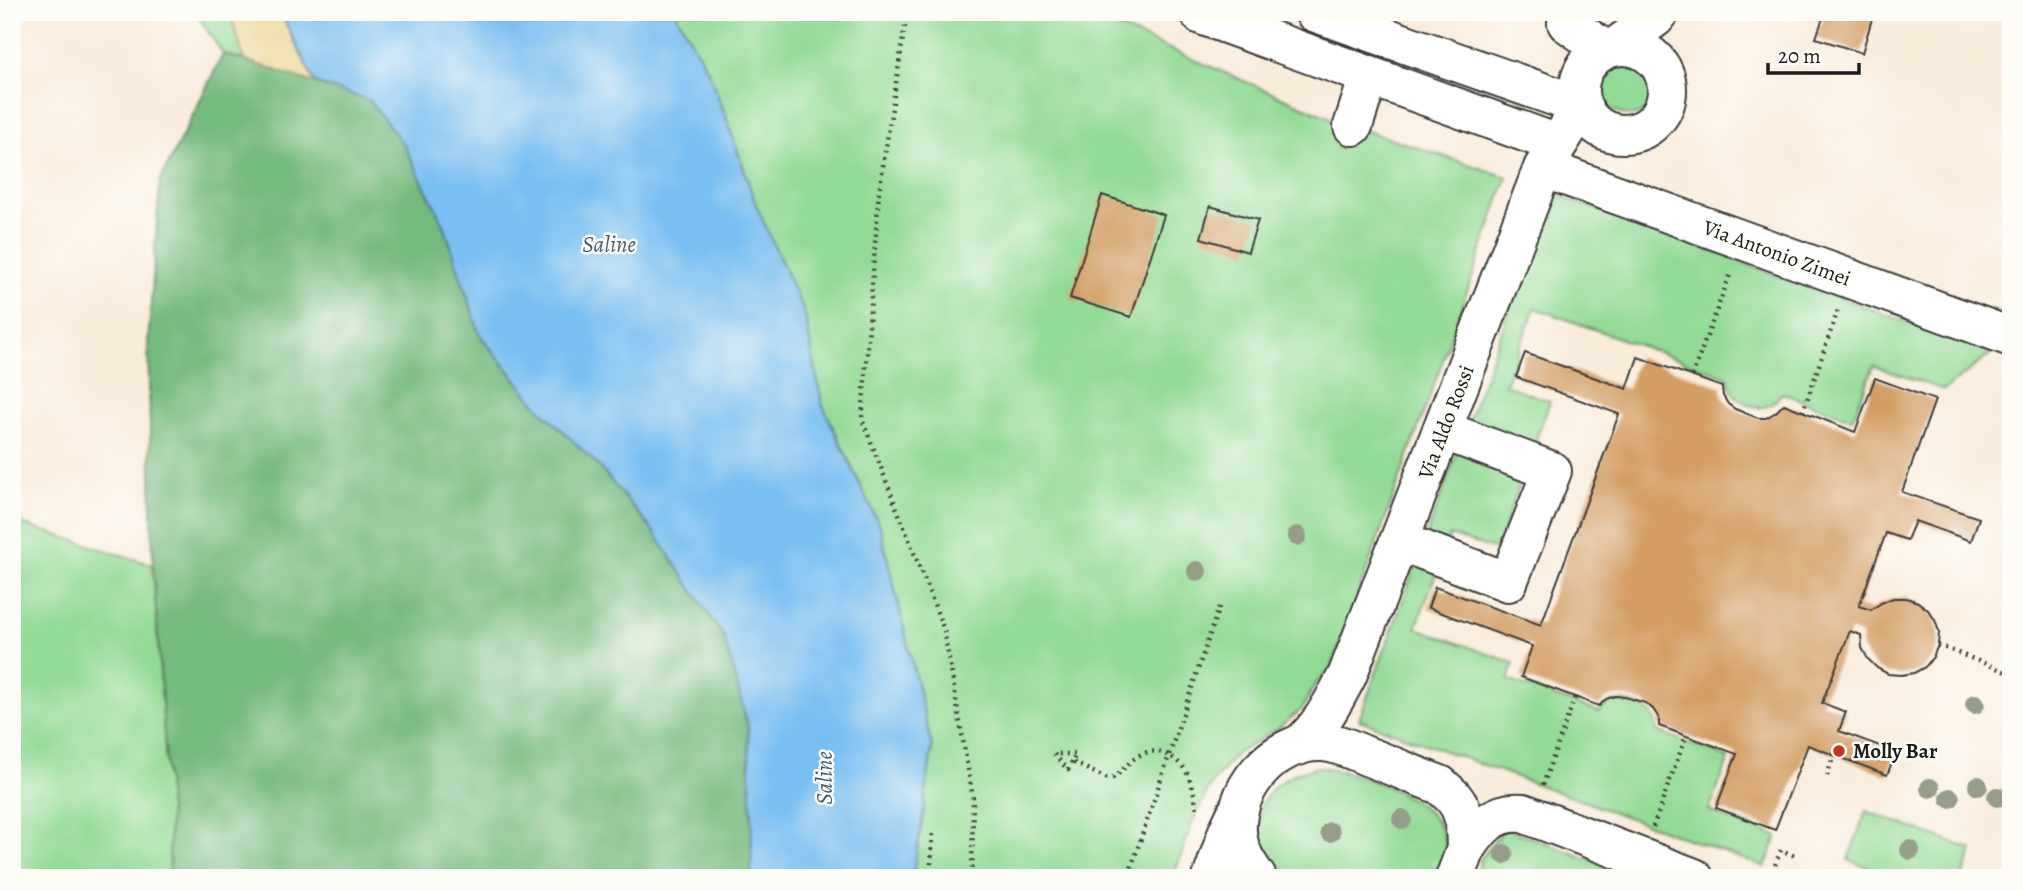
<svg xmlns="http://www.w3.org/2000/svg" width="2023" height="890" viewBox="0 0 2023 890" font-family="Alegreya,serif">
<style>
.green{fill:#92da95;stroke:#577b58;stroke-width:2}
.forest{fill:#75ba7e;stroke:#486b4d;stroke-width:2}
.sand{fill:#eeda9e;stroke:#857b5d;stroke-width:2}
.water{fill:#7abff1;stroke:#4b6e86;stroke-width:2}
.building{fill:#d39d63}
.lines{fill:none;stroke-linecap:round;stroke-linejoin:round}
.minor-casing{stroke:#3d3b39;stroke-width:42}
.path{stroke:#3d3b39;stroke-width:4.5;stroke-dasharray:2 5;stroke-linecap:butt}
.minor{stroke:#fff;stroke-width:38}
.tree{fill:#969e89}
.poi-dot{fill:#c8321e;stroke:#fdfcf7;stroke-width:2.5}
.labels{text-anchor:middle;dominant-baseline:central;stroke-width:5;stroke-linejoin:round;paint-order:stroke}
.street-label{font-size:21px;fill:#1c1c1c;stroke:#fdfcf7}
.poi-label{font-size:21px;font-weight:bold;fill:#1c1c1c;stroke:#fdfcf7;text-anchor:start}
.water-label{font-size:23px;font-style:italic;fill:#425d71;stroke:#fdfcf7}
</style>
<rect width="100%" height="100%" fill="#fdfcf7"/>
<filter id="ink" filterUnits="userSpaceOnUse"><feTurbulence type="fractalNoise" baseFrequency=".0143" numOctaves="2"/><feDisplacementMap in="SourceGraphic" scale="14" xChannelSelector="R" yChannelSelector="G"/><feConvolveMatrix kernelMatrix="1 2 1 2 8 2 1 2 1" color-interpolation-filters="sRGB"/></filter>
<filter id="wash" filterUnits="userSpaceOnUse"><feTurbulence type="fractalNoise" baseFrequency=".00686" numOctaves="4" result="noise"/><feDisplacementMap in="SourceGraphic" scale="28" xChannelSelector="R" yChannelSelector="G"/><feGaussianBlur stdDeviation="1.57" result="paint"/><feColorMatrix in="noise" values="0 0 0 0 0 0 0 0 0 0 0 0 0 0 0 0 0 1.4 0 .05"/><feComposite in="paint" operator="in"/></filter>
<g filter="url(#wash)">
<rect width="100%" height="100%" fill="#f9ecdb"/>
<path class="green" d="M195,12H230L244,60L223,54Z
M678,12H1083L1340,122L1507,177L1448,346L1330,671L1316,683L1302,709L1280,727L1236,754L1211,785L1193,821L1173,878H912L923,816L932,747L880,527L822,404L805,315L756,205L725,114L708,71L676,14Z
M1613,65C1634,66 1670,87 1645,110C1624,130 1566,87 1613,65Z
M1552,193L1992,353L1944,390L1874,366L1852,419L1782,393C1777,399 1772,405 1764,407C1758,408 1758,407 1752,406C1737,400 1730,394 1728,377L1535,308L1505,385L1550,401L1496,550L1450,535L1416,628L1514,663L1508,680L1599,712C1602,710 1604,706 1608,704C1620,697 1643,704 1651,714C1655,719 1656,725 1657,731L1729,758L1709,811L1777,836L1765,867L1359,720Z
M12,521L153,565L169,810L170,878H12Z
M1318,767C1356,772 1437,797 1445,840C1448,853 1443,865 1440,878H1270C1266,869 1259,858 1257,848C1250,803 1275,775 1318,767Z
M1866,811L1973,850L1962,878H1895L1848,860Z
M1505,828L1639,878H1477L1480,860Z"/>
<path class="forest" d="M223,54L369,100L404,145L444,225L480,335L540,409L597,464L654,532L724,637L748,726L752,819L751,878H170L169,810L153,565L148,343L160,181Z"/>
<path class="sand" d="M230,12H283L285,22L315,83L244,60Z"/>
<path class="water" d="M283,12H675L708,71L725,114L756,205L805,315L822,404L880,527L932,747L923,816L912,878H751L752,819L748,726L724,637L654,532L597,464L540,409L480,335L444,225L404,145L369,100L315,83L285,22Z"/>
<g id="blocks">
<path class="building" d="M1825,12H1874L1862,53L1816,38Z
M1102,195L1164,215L1131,317L1070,298Z
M1210,206L1258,220L1248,252L1201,238Z
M1525,353L1627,389L1638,357L1722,387L1723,396L1728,404L1735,409L1758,418H1766L1776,412L1784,404L1855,432L1875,378L1935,400L1902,492L1979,518L1971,541L1915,521L1907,540L1886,533L1859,606L1871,610L1881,603L1893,598H1906L1918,602L1928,610L1935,620L1939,632L1938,645L1933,657L1925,667L1914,673L1901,675L1888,674L1877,668L1868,659L1862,648L1861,635L1850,631L1822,703L1846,712L1839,731L1896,752L1887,775L1808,745L1775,830L1716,808L1737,754L1659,726V718L1653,709L1645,703L1625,697L1615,696L1606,699L1599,706L1521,677L1532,646L1428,608L1435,587L1541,625L1619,414L1516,377Z"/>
</g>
</g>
<g filter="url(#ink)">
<use href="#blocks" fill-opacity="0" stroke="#3d3b39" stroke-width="2"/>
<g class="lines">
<defs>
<path id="minor" d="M1202,12L1201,15L1558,144
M1314,12L1582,106
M1567,23L1605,50
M1617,46L1655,18L1660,12
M1579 90a44 44 0 1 1 88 0a44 44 0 1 1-88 0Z
M1353,126L1369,76
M1543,168L2011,337
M1399,541L1508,582L1552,471L1442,430
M1298,746C1321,727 1333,702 1347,676L1543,168L1582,106
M1466,849C1480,827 1495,810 1523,813L1694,878
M1212,878L1228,831L1236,814
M1257,878C1249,866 1240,854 1238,839C1229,792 1274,739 1323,742C1339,743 1354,751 1369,757C1393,766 1416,776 1440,785L1453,797L1460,807L1465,822L1466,849L1455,878"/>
</defs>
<use href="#minor" class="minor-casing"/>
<path class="path" d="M907,12L879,192L862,419L944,630L973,798L972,878
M1692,376L1731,272
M1803,412L1838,310
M1938,645L2011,674
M1072,762L1068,770L1054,754H1076L1072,762L1106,778H1113C1122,772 1128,762 1138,756C1147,751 1155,750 1165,754C1189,763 1193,787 1197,809L1200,810
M1827,776L1834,755
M1543,785L1575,697
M1653,827L1686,736
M930,878L933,831
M1122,878L1131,868L1220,604
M1770,878L1781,850L1798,857"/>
<use href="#minor" class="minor"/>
</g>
<g class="tree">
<circle cx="1297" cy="536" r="10"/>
<circle cx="1197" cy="571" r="10"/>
<circle cx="1975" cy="704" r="10"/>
<circle cx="1978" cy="786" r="10"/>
<circle cx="1930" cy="788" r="10"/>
<circle cx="1997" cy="797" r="10"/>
<circle cx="1950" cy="798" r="10"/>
<circle cx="1402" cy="819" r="10"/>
<circle cx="1330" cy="832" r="10"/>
<circle cx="1910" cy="850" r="10"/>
<circle cx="1504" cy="854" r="10"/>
</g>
</g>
<circle class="poi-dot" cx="1839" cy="751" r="7"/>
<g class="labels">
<g class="street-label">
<text transform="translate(1777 253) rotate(20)">Via Antonio Zimei</text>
<text transform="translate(1446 422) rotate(-69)">Via Aldo Rossi</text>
</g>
<g class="poi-label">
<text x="1853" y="751">Molly Bar</text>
</g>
<g class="water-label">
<text x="609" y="244">Saline</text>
<text transform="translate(824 778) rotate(-90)">Saline</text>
</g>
</g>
<rect width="2023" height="890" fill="none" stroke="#fdfcf7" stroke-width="42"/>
<path d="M1768 63v10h91v-10" fill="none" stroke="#1c1c1c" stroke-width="3.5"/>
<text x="1778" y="63" font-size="21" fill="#1c1c1c" stroke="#fdfcf7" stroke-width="5" paint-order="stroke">20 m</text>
</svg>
